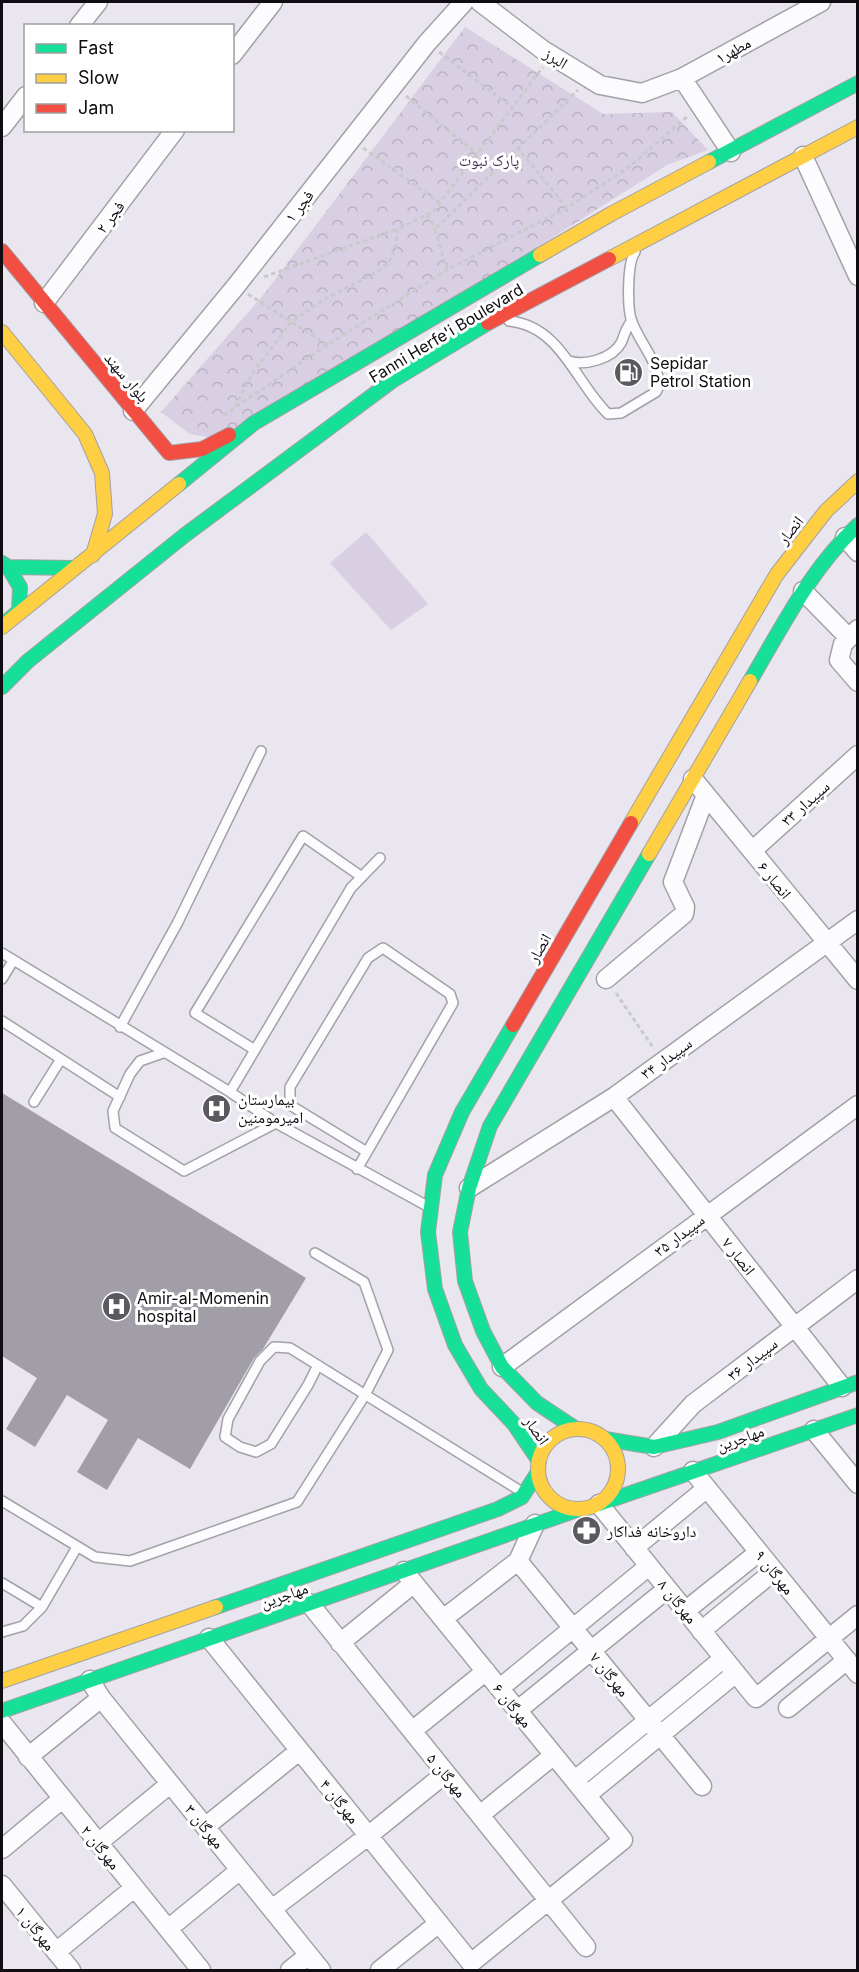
<svg xmlns="http://www.w3.org/2000/svg" width="859" height="1972" viewBox="0 0 859 1972" font-family="Inter,'Noto Naskh Arabic',sans-serif">
<style>
.park{fill:url(#park-crowns)}
.pitch{fill:#d8cfe3}
.building{fill:#a29ea8}
.lines{fill:none;stroke-linecap:round;stroke-linejoin:round}
.lane-casing{stroke:#a3a0a7;stroke-width:12}
.street-casing{stroke:#a3a0a7;stroke-width:21}
.fast-casing{stroke:#a3a0a7;stroke-width:16}
.slow-casing{stroke:#a3a0a7;stroke-width:16}
.jam-casing{stroke:#a3a0a7;stroke-width:16}
.path{stroke:#cac9cb;stroke-width:3;stroke-dasharray:4.5 3;stroke-linecap:butt}
.lane{stroke:#fcfbfd;stroke-width:9}
.street{stroke:#fcfbfd;stroke-width:18}
.fast{stroke:#16e098;stroke-width:14}
.slow{stroke:#ffcf43;stroke-width:14}
.jam{stroke:#f24e42;stroke-width:14}
.labels{text-anchor:middle;dominant-baseline:central;stroke-width:6;stroke-linejoin:round;paint-order:stroke}
.street-label{font-size:16px;fill:#0f0c12;stroke:#fff}
.park-label{font-size:16px;fill:#45325b;stroke:#fff}
.poi-label{font-size:16px;fill:#0f0c12;stroke:#fff;text-anchor:start}
</style>
<defs>
<pattern id="park-crowns" width="20" height="18" patternUnits="userSpaceOnUse" patternTransform="scale(1.5)"><rect width="20" height="18" fill="#d8cfe3"/><path d="M2 6a3 3 0 1 1 6 0M12 15a3 3 0 1 1 6 0" fill="none" stroke="#b8b1c2"/></pattern>
</defs>
<rect width="100%" height="100%" fill="#eae6ef"/>
<path class="park" d="M465,27L603,114L672,112L708,150L667,165L232,441L190,434L161,412L264,294Z"/>
<path class="pitch" d="M366,532L428,604L391,630L330,563Z"/>
<path class="building" d="M2,1093L306,1278L263,1349L254,1358L190,1469L138,1438L107,1490L77,1472L108,1420L67,1395L35,1447L6,1429L37,1378L2,1356Z"/>
<g class="lines">
<defs>
<path id="lane" d="M509,321C561,326 575,382 608,414L621,413L656,392L659,386C658,360 641,345 632,322C627,309 627,263 635,252
M569,361C585,366 612,359 621,343C625,335 625,328 632,321
M2,953L230,1092L276,1123L429,1207
M2,979L13,961
M2,1021L120,1097
M120,1027L178,922L261,751
M255,1050L195,1013L303,836L362,877
M163,1053L140,1061L130,1074L113,1111L115,1128L184,1171L276,1123
M230,1092L351,888L380,858
M34,1102L61,1059
M357,1169L367,1152L453,1003L450,994L383,948L368,958L290,1087V1105L367,1152
M318,1365L308,1385L271,1444L256,1452L240,1447L225,1437L228,1419L260,1361L274,1347L290,1348L522,1492
M2,1501L95,1557L130,1561L297,1502L365,1395L388,1350L364,1282L315,1253
M2,1583L42,1607
M2,1632L23,1626L42,1607L77,1547"/>
<path id="street" d="M480,2L543,50L600,85L642,93L682,78L821,2
M79,26L98,2
M232,55L273,2
M682,78L731,152
M2,127L26,96
M803,156L858,276
M44,303L175,130
M133,411L236,286L427,43L464,2
M845,537L858,552
M803,591L848,637
M858,629L843,644L839,660L858,682
M693,779L858,980
M752,851L858,755
M606,979L684,914L685,907L673,882L706,795
M614,1097L842,1387
M469,1188L614,1097L858,920
M502,1367L858,1105
M814,1430L858,1484
M654,1447L693,1404L858,1279
M693,1471L858,1674
M599,1504L756,1698L858,1615
M634,1548L707,1488
M518,1561L702,1786
M309,1603L586,1947
M685,1611L759,1552
M443,1619L518,1561L535,1524
M701,1631L774,1571
M209,1638L471,1963L623,1840L404,1571
M340,1643L414,1583
M90,1680L101,1698L321,1970
M500,1688L649,1566
M788,1708L847,1660
M518,1710L667,1589
M2,1723L201,1970
M412,1731L486,1671
M28,1757L101,1698
M575,1780L724,1658
M587,1795L736,1673
M480,1815L554,1755
M205,1827L299,1751
M98,1843L170,1784
M2,1849L62,1799
M2,1885L71,1970
M272,1909L368,1836L446,1773
M168,1929L240,1870
M56,1952L134,1888
M290,1970L309,1955
M380,1970L439,1923"/>
<path id="fast" d="M709,162L858,83
M179,484L254,423L540,255
M2,563L8,567L73,568
M5,623L19,611L20,587L8,567
M750,681C782,627 811,568 858,525
M2,687L28,661L185,535L392,381L488,323
M513,1025L462,1112L435,1175L428,1232L435,1289L455,1345L481,1389L514,1424L539,1461
M576,1429L537,1403L502,1367L483,1331L465,1281L460,1232L469,1188L490,1126L649,854
M605,1439L654,1447L718,1432L858,1382
M599,1504L858,1415
M216,1607L498,1509L522,1497L538,1472
M2,1711L577,1510"/>
<path id="slow" d="M540,255L611,214L709,162
M609,259L858,127
M2,332L85,434L102,473L105,514L93,555
M2,627L179,484
M631,823L777,574L826,511L858,481
M649,854L750,681
M538 1469a40 40 0 1 1 80 0a40 40 0 1 1-80 0Z
M2,1681L216,1607"/>
<path id="jam" d="M2,251L169,453L202,449L229,435
M488,323L609,259
M513,1025L631,823"/>
</defs>
<use href="#lane" class="lane-casing"/>
<use href="#street" class="street-casing"/>
<use href="#fast" class="fast-casing"/>
<use href="#slow" class="slow-casing"/>
<use href="#jam" class="jam-casing"/>
<path class="path" d="M439,52L512,107
M406,96L477,154
M517,147L567,208
M363,148L440,203
M427,214L435,229
M447,270L435,229L578,90
M264,277L397,229
M248,294L327,345
M235,407L252,374L291,322L325,299L379,271L389,262L396,246L397,229L433,212L543,67
M224,415L327,345L447,270L567,208L629,167L689,115
M616,993L654,1049"/>
<use href="#lane" class="lane"/>
<use href="#street" class="street"/>
<use href="#fast" class="fast"/>
<use href="#slow" class="slow"/>
<use href="#jam" class="jam"/>
</g>
<defs>
<symbol id="fuel-disc" viewBox="-11 -11 22 22"><circle r="9.5" fill="#5c585f" stroke="#fff"/><path d="M-5.5-6h7V0h2V4h1.3V-2.5L3-4.5l.8-.8L6-3V5H2.5V1h-1V6h-7ZM-4.2-4.7v3.2H.2V-4.7Z" fill="#fff"/></symbol>
<symbol id="hospital-disc" viewBox="-11 -11 22 22"><circle r="9.5" fill="#5c585f" stroke="#fff"/><path d="M-5-5h3v3.5h4V-5h3V5h-3V1.5h-4V5h-3Z" fill="#fff"/></symbol>
<symbol id="pharmacy-disc" viewBox="-11 -11 22 22"><circle r="9.5" fill="#5c585f" stroke="#fff"/><path d="M-2-6h4v4h4v4h-4v4h-4v-4h-4v-4h4Z" fill="#fff"/></symbol>
</defs>
<g fill-rule="evenodd">
<use href="#fuel-disc" x="612" y="356" width="33" height="33"/>
<use href="#hospital-disc" x="200" y="1092" width="33" height="33"/>
<use href="#hospital-disc" x="100" y="1290" width="33" height="33"/>
<use href="#pharmacy-disc" x="570" y="1514" width="33" height="33"/>
</g>
<g class="labels">
<g class="street-label">
<text transform="translate(733 50) rotate(-29)">مطهر۱</text>
<text transform="translate(556 58) rotate(32)">البرز</text>
<text transform="translate(299 206) rotate(-52)">فجر ۱</text>
<text transform="translate(110 217) rotate(-53)">فجر ۲</text>
<text transform="translate(446 333) rotate(-31)">Fanni Herfe'i Boulevard</text>
<text transform="translate(127 377) rotate(50)">بلوار سهند</text>
<text transform="translate(790 530) rotate(-52)">انصار</text>
<text transform="translate(805 803) rotate(-42)">سپیدار ۳۳</text>
<text transform="translate(775 880) rotate(51)">انصار ۶</text>
<text transform="translate(539 948) rotate(-60)">انصار</text>
<text transform="translate(666 1058) rotate(-36)">سپیدار ۳۴</text>
<text transform="translate(679 1235) rotate(-37)">سپیدار ۳۵</text>
<text transform="translate(739 1256) rotate(52)">انصار ۷</text>
<text transform="translate(752 1359) rotate(-38)">سپیدار ۳۶</text>
<text transform="translate(537 1430) rotate(55)">انصار</text>
<text transform="translate(740 1438) rotate(-19)">مهاجرین</text>
<text transform="translate(775 1572) rotate(51)">مهرگان ۹</text>
<text transform="translate(284 1595) rotate(-19)">مهاجرین</text>
<text transform="translate(678 1601) rotate(51)">مهرگان ۸</text>
<text transform="translate(610 1674) rotate(51)">مهرگان ۷</text>
<text transform="translate(513 1705) rotate(51)">مهرگان ۶</text>
<text transform="translate(447 1775) rotate(51)">مهرگان ۵</text>
<text transform="translate(340 1801) rotate(51)">مهرگان ۴</text>
<text transform="translate(205 1826) rotate(51)">مهرگان ۳</text>
<text transform="translate(101 1847) rotate(51)">مهرگان ۲</text>
<text transform="translate(36 1928) rotate(51)">مهرگان ۱</text>
</g>
<g class="park-label">
<text x="489" y="160">پارک نبوت</text>
</g>
<g class="poi-label">
<text x="650" y="363">Sepidar<tspan x="650" dy="18">Petrol Station</tspan></text>
<text x="238" y="1099">بیمارستان<tspan x="238" dy="18">امیرمومنین</tspan></text>
<text x="137" y="1298">Amir-al-Momenin<tspan x="137" dy="18">hospital</tspan></text>
<text x="607" y="1531">داروخانه فداکار</text>
</g>
</g>
<rect width="859" height="1972" fill="none" stroke="#0f0c12" stroke-width="6"/>
<rect x="24" y="24" width="210" height="108" fill="#ffffff" stroke="#9f9ea0" stroke-width="1.5"/>
<rect x="36" y="44" width="30" height="9" fill="#16e098" stroke="#9f9ea0" stroke-width="1.5"/>
<text x="78" y="54" font-size="18" fill="#0f0c12">Fast</text>
<rect x="36" y="74" width="30" height="9" fill="#ffcf43" stroke="#9f9ea0" stroke-width="1.5"/>
<text x="78" y="84" font-size="18" fill="#0f0c12">Slow</text>
<rect x="36" y="104" width="30" height="9" fill="#f24e42" stroke="#9f9ea0" stroke-width="1.5"/>
<text x="78" y="114" font-size="18" fill="#0f0c12">Jam</text>
</svg>
